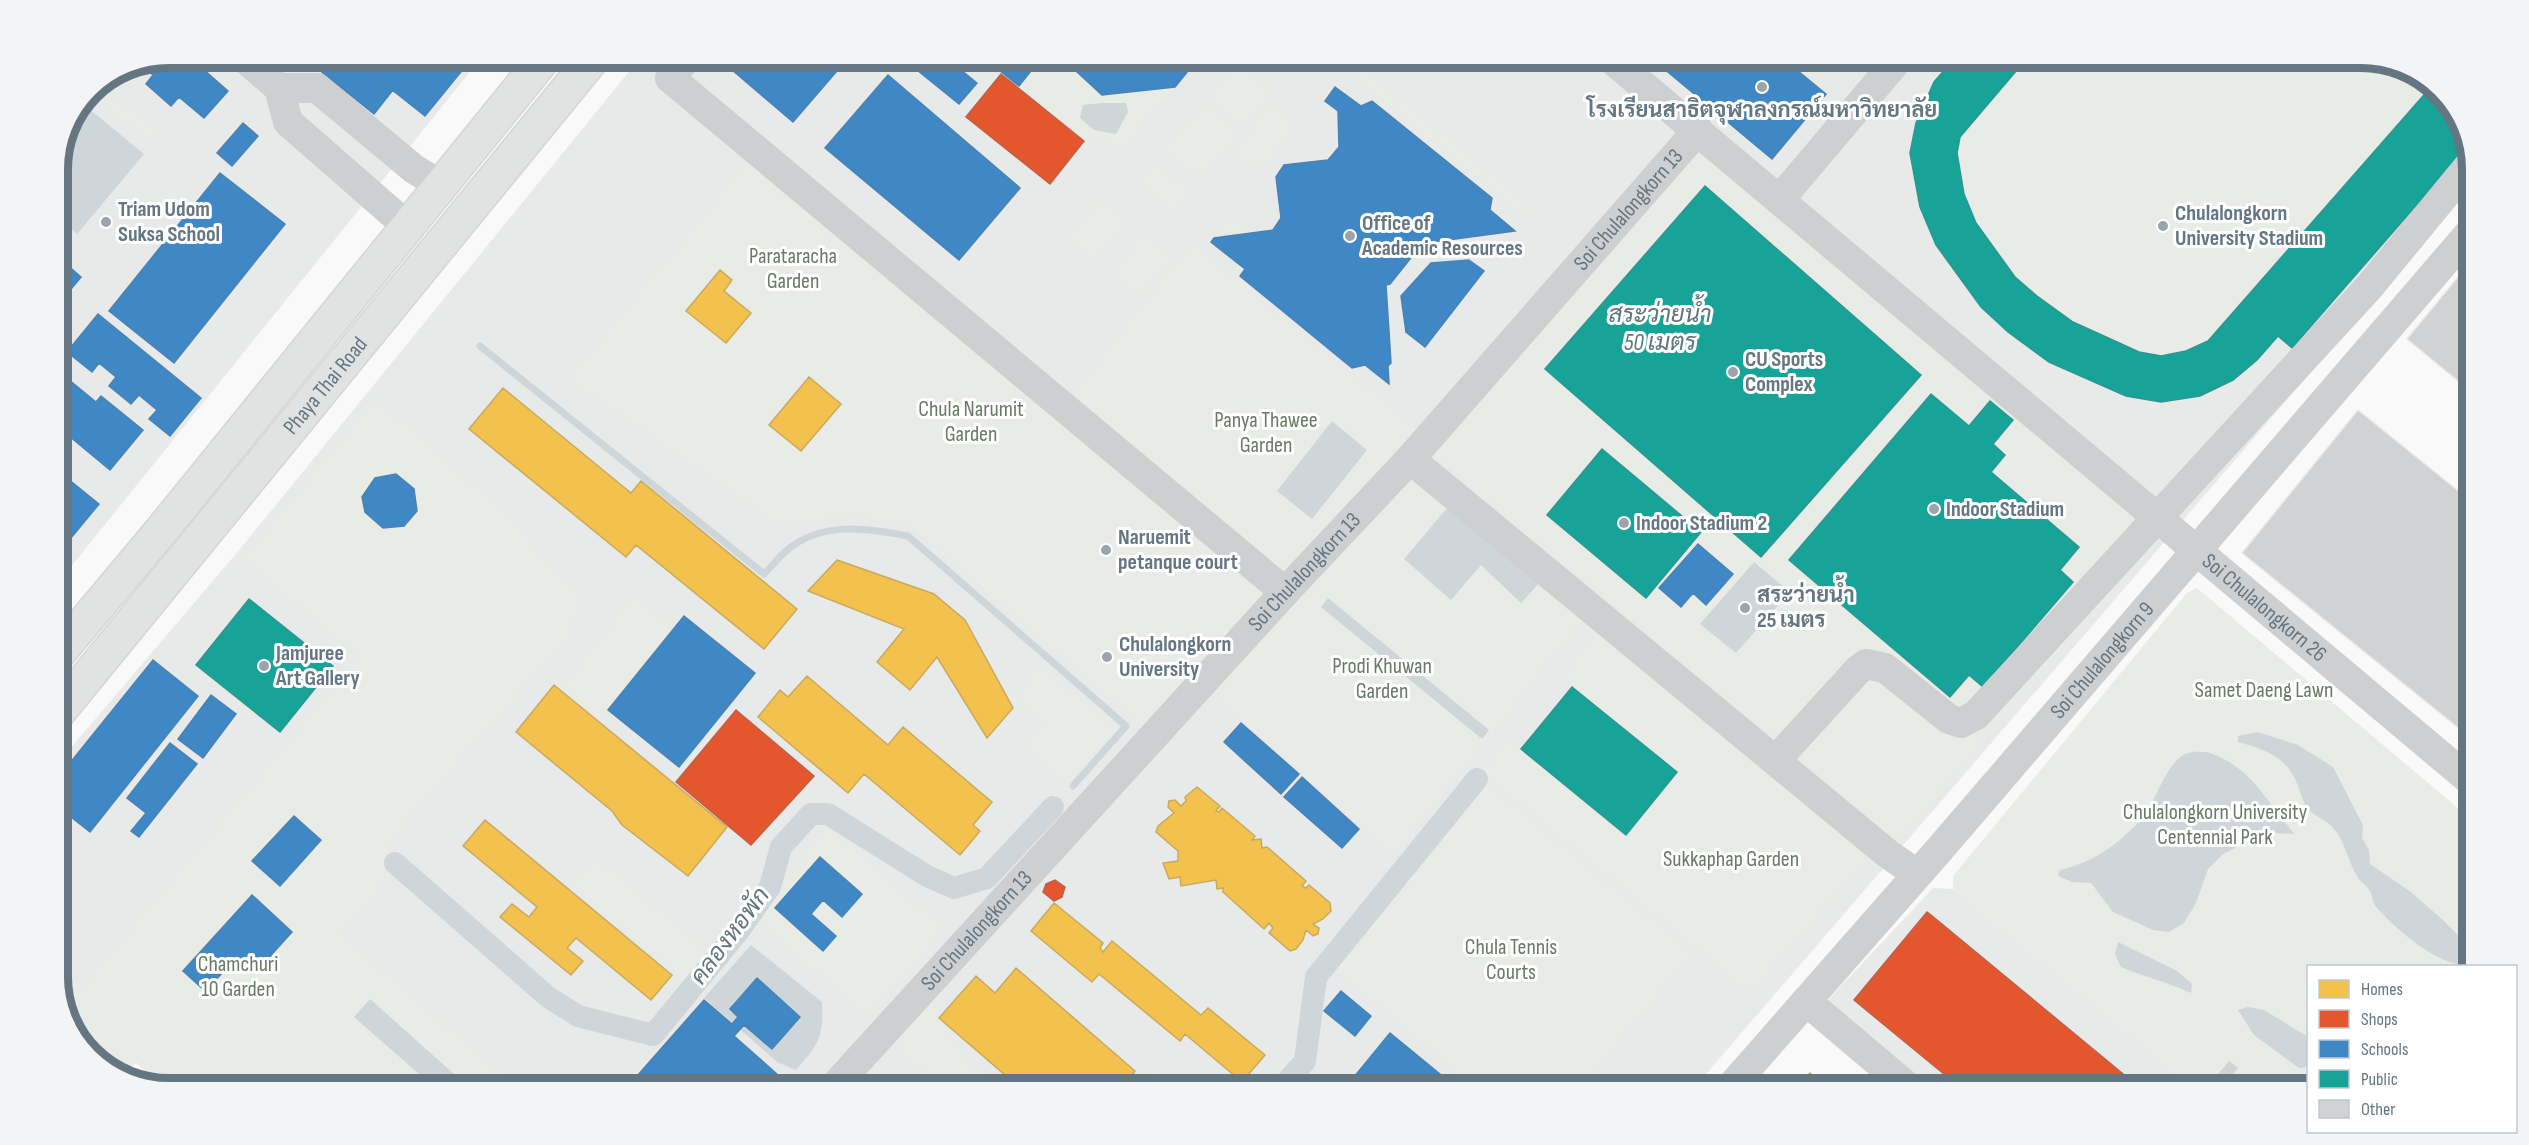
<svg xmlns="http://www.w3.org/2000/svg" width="2529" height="1145" viewBox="0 0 2529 1145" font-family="'Sofia Sans Condensed',Sarabun,sans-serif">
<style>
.built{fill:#e8e9e9}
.green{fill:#e8ebe6}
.water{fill:#ced6d9}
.homes{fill:#f2c14e;stroke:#c8aa5e;stroke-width:1.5}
.shops{fill:#e4572e;stroke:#be6048;stroke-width:1.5}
.schools{fill:#3f88c5;stroke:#4a83b1;stroke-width:1.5}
.public{fill:#17a398;stroke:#2e9692;stroke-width:1.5}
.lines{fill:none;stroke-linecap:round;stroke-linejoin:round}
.stream{stroke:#ced6d9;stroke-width:7}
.canal{stroke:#ced6d9;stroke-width:22}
.building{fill:#d0d2d3;stroke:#e8e8e8;stroke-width:1.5}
.major-casing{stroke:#d5d6d7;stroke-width:36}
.minor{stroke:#cecfd0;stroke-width:30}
.major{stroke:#e1e2e2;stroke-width:33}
.poi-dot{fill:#99a4ac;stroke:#fff;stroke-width:2}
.labels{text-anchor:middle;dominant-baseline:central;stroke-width:6;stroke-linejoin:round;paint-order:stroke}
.poi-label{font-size:22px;font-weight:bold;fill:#657683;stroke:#fff;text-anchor:start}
.street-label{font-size:22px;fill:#657683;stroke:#fff}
.park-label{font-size:22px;fill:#687a64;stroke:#fff}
.water-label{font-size:24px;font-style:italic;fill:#60757c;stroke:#fff}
.rim{fill:none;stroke:#657683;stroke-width:8}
</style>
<rect width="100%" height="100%" fill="#f9f9f9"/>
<path class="built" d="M169,57H482L57,584V162L90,89L126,65Z
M641,57H2360L2403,66L2453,106L2472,162V185L1694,1088H168L161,1086L136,1062L122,1077L80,1044L57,984V764L240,549Z
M1933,888L1953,889L2197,1088H1931L1826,1002Z"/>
<path class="green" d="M1035,57H1090L1078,72L1102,95L1175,87L1122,148L1101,140L1084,143L1010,87Z
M1253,57H1291L1298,63L1283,81Z
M1331,57H1348L1531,208L1524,216Z
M1956,57H2361L2403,66L2453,106L2467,147L2292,348L2278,336C2250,368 2226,392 2182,399C2175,400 2166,402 2159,402C2132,400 2106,389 2082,377C2005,340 1932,273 1916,185C1914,175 1909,161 1910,150C1915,115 1938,86 1956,57Z
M1238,63L1272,92L1243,127L1209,98Z
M99,84L159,134L152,143L89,91Z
M1204,103L1239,132L1201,179L1166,150Z
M1273,103L1287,116L1290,133L1265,166H1252L1230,155Z
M1697,145L2156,536L1898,841L1431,452Z
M752,158L1267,589L1145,728L910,525L846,515L784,528L568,379Z
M1155,164L1190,192L1175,211L1140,183Z
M1099,199L1127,222L1096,260L1068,238Z
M1231,220L1247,222L1239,235L1214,238Z
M1143,236L1170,259L1139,297L1111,275Z
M1192,243L1418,430L1287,580L1073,395Z
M376,400L495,504L579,595L572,631L388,842L406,858L340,934L517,1088H168L161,1086L136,1062L122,1077L80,1044L66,1007L360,658L243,558Z
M1408,473L1582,620L1393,856L1210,690Z
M2197,588L2472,820V966H2308V1088H2197L1953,889V876L2187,593Z
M635,597L675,631L600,720L562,688Z
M1601,628L1868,856L1750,992L1482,773L1507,740L1626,835L1677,772L1562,677Z
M1041,666L1115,729L1068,784L1024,746L1044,723L1014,697Z
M1485,783L1692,953L1581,1088H1478L1332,968Z
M829,828L944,929L868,1016L753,916Z
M595,857L712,955L688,983L571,885Z
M929,1007L936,1008L946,1021L947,1033L974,1070L992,1088H941L902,1051L904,1032Z
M1159,1072L1178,1088H1143Z"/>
<path class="water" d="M1102,103H1126L1128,112L1116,134L1094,130L1080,118L1083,105Z
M83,104L144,154L77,234L57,217V162Z
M1332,421L1367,450L1312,519L1277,491Z
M1448,507L1539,583L1521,603L1481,565L1451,600L1404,559Z
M1754,562L1790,592L1736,653L1700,624Z
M1328,598L1489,730L1482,739L1321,607Z
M2258,732L2298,745L2333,767L2363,825L2362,838L2369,850L2370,864L2411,892L2444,921L2472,950V966C2439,967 2399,932 2377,908C2373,904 2373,897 2370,891C2367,886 2362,883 2358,878C2348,862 2346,843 2334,829C2327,819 2313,817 2306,806C2301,797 2299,786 2294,777C2283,755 2260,748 2238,742V736Z
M2207,752C2253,767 2264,800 2295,834L2273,833L2250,840L2223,854L2208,869L2196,903L2184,923L2169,932L2153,930L2113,912L2091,883L2072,882L2058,876L2060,870C2095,861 2113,848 2138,823C2155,807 2166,759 2188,753C2193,751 2201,752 2207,752Z
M2118,942L2177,971L2192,984L2191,993C2168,982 2144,977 2121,967L2115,954Z
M751,945L822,1002C824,1036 819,1044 796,1070L777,1062L704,998Z
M370,999L454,1074L459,1088H430L427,1081L354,1017Z
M2248,1007L2264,1010L2308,1037V1067L2299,1068L2254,1035L2238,1010Z"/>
<path class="homes" d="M720,270L732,280L724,291L751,313L726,343L686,311Z
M809,377L841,404L801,451L769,425Z
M503,388L631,493L641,481L797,609L764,649L636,545L626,557L469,429Z
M837,560L934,594L965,620L1013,708L987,738L937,657L910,690L877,662L904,629L808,591Z
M807,676L888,745L903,727L992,802L973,825L980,831L960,855L864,774L848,793L758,717L780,690L788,697Z
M554,685L727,827L688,876L622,825L612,811L516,732Z
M1197,787L1220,806L1216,811L1219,812L1222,808L1255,836L1252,840L1261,839L1262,848L1267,847L1306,881L1302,886L1306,888L1309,885L1330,903L1331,911L1323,919L1313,924L1319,928L1318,934L1313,936L1306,930L1303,940L1296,949L1290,951L1269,933L1273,928L1269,923L1264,929L1223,892V888L1217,889L1216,880L1181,886L1180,877L1169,879L1163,863L1178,861V851L1156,832L1158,826L1174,813L1168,807L1169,801L1175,800L1181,806L1186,801L1185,797Z
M485,820L672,975L651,1000L576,938L567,948L583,961L571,975L500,917L512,904L529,917L537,907L463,846Z
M1054,903L1103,943L1100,948L1103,952L1112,941L1201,1015L1208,1008L1265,1055L1242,1082L1185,1034L1180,1041L1099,974L1092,982L1031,931Z
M1016,968L1135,1071L1121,1088H1057L1050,1082L1044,1088H1037L1026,1079L1019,1087L939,1018L976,976L995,993Z
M1810,1073L1827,1088H1796Z"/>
<path class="shops" d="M1001,74L1084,141L1050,184L966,117Z
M736,710L814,776L751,845L676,782Z
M1055,880L1065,887L1062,897L1054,901L1043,892L1046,884Z
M1927,912L1931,915L2140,1088H1961L1854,1000Z"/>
<path class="schools" d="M168,57H205L210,61L203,69L228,91L204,118L179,97L171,106L146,84L153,75L139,63Z
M303,57H366L372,62L366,69L393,90L374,114Z
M375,57H451L464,68L425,116L366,69Z
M717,57H849L793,122Z
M901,57H945L977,83L959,104Z
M983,57H1042L1019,86Z
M1090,57H1185L1188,71L1175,87L1102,95L1077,72Z
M1650,57H1781L1826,94L1772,159Z
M888,75L1020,188L959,260L825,148Z
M1335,87L1361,106L1372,101L1492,198L1490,210L1515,231L1418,244V249L1390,284L1386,285L1391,363L1388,366L1389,384L1365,365L1352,368L1240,276L1245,269L1211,242L1214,238L1273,230L1281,218L1276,177L1284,165L1328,160L1339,147L1338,111L1325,101Z
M243,123L258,136L232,166L217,153Z
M220,173L285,224L174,363L109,311Z
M57,256L81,277L57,306Z
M1469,260L1484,271L1425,347L1406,332L1401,296L1431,263Z
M98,314L201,398L170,436L149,419L157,410L139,395L131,404L109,386L116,377L99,363L92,372L67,352Z
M57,370L96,402L101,396L143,430L110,470L57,426Z
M57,470L99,504L57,555Z
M396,474L414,489L417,511L404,526L383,528L365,512L362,497L375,478Z
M1698,544L1733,574L1706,605L1693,593L1681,607L1659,588Z
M684,616L755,673L679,767L608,710Z
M153,660L198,696L90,832L57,806V779Z
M211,695L236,714L203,758L178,739Z
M1241,723L1299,774L1281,794L1224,742Z
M170,743L197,764L139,837L131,831L146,813L127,798Z
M1302,777L1359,829L1342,848L1284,797Z
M294,816L321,840L280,886L252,861Z
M820,857L862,894L842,917L823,900L811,914L836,936L823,951L775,908Z
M252,895L292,932L255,973L228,967L205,991L183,971Z
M757,978L800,1017L772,1049L744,1025L734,1036L778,1075L766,1088H699L680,1072L666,1088H634L630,1084L704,1000L732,1024L738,1017L730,1009Z
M1341,991L1371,1016L1355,1036L1324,1011Z
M1390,1033L1457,1088H1345Z"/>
<path class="public" d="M1956,57H2028L1960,137L1957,153L1964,194L1976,223L2015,277L2037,296L2073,322L2139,352L2161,356L2186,351L2208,341L2430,88L2453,106L2467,147L2292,348L2278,336L2257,360L2233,380L2200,396L2161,402L2126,396L2049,362L2008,332L1981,307L1936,245L1920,207L1910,153L1916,123L1934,82Z
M1705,186L1921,375L1761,557L1545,369Z
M1931,394L1969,426L1990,401L2013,420L1993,444L2005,455L1991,472L2079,547L2060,570L2073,582L1983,687L1969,675L1950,697L1789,560Z
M1602,449L1701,532L1646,598L1547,515Z
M249,599L333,666L280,732L196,665Z
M1572,687L1677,772L1626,835L1521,749Z"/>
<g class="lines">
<path class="stream" d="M480,346L764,574C772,566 779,557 787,550C822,521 867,528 908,536L1126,726L1073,786"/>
<path class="canal" d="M395,863L548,997L578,1016L653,1035L738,932L770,887L781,847L811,814H828L927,876L954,888L987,878L1053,807
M1281,1088L1305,1061L1316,977L1477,779"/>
</g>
<path class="building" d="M2472,260V365L2458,381L2407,339Z
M2358,410L2472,502V739L2242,553Z
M2229,1060L2239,1068L2224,1086L2214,1078Z"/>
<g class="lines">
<defs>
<g id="major">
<path d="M57,655L165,526L545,57"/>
<path id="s4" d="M57,714L594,57"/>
</g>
</defs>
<use href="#major" class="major-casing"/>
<g class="minor">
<path d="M243,57L279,88"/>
<path d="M687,57L670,78L1285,592"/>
<path id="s1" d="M1609,57L2472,782"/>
<path d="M1780,199L1900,57"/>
<path d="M407,226L288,122L279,88H317L414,169L440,185"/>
<path d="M1410,459L1888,854L1917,874"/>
<path d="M1776,760L1858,670L1866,664L1885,668L1949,719L1961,723L1976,715L2370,286L2472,162"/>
<path d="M1806,1001L1909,1088"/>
<path id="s2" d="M833,1088L1285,592L1410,459L1698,130"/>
<path id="s3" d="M1730,1088L1939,850L2472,230"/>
</g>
<use href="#major" class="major"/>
</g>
<g class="poi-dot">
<circle cx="1762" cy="87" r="6"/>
<circle cx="106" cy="222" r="6"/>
<circle cx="2163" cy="226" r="6"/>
<circle cx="1350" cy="236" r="6"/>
<circle cx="1733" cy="372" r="6"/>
<circle cx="1934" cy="509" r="6"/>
<circle cx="1624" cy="523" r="6"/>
<circle cx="1106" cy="550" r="6"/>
<circle cx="1745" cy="608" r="6"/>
<circle cx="1107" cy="657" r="6"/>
<circle cx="264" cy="666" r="6"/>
</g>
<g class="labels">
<g class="poi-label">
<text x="1762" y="110" text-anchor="middle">โรงเรียนสาธิตจุฬาลงกรณ์มหาวิทยาลัย</text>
<text x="118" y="209">Triam Udom<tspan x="118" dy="25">Suksa School</tspan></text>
<text x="2175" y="213">Chulalongkorn<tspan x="2175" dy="25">University Stadium</tspan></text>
<text x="1362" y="223">Office of<tspan x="1362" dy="25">Academic Resources</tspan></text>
<text x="1745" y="359">CU Sports<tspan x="1745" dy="25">Complex</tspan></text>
<text x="1946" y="509">Indoor Stadium</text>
<text x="1636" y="523">Indoor Stadium 2</text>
<text x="1118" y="537">Naruemit<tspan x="1118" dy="25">petanque court</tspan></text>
<text x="1757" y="595">สระว่ายน้ำ<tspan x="1757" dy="25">25 เมตร</tspan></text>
<text x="1119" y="644">Chulalongkorn<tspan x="1119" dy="25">University</tspan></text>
<text x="276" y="653">Jamjuree<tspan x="276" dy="25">Art Gallery</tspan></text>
</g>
<g class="street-label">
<text stroke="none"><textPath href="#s2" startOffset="1185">Soi Chulalongkorn 13</textPath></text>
<text stroke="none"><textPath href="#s4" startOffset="424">Phaya Thai Road</textPath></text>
<text stroke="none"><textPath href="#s2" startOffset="699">Soi Chulalongkorn 13</textPath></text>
<text stroke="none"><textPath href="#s1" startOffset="856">Soi Chulalongkorn 26</textPath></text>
<text stroke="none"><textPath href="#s3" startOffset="567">Soi Chulalongkorn 9</textPath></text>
<text stroke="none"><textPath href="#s2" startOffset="213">Soi Chulalongkorn 13</textPath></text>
</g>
<g class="park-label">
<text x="793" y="256">Parataracha<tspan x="793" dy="25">Garden</tspan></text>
<text x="971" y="409">Chula Narumit<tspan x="971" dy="25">Garden</tspan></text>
<text x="1266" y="420">Panya Thawee<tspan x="1266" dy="25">Garden</tspan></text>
<text x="1382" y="666">Prodi Khuwan<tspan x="1382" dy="25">Garden</tspan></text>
<text x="2264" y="690">Samet Daeng Lawn</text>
<text x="2215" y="812">Chulalongkorn University<tspan x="2215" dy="25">Centennial Park</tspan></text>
<text x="1731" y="859">Sukkaphap Garden</text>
<text x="1511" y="947">Chula Tennis<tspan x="1511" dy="25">Courts</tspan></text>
<text x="238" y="964">Chamchuri<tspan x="238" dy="25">10 Garden</tspan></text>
</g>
<g class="water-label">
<text x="1660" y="314">สระว่ายน้ำ<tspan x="1660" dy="28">50 เมตร</tspan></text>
<text transform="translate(730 936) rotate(-53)">คลองหอพัก</text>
</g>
</g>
<path d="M0 0H2529V1145H0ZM169 68H2361A101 101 0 0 1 2462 169V977A101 101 0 0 1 2361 1078H169A101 101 0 0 1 68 977V169A101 101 0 0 1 169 68Z" fill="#f3f4f5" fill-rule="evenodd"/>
<path class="rim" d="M169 68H2361A101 101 0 0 1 2462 169V977A101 101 0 0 1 2361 1078H169A101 101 0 0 1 68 977V169A101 101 0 0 1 169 68Z"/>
<rect x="2307" y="965" width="210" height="168" fill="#ffffff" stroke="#c1c8cd" stroke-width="1.5"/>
<rect x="2319" y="980" width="30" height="18" fill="#f2c14e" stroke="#c1c8cd" stroke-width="1.5"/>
<text x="2361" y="995" font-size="18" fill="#657683">Homes</text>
<rect x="2319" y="1010" width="30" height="18" fill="#e4572e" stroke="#c1c8cd" stroke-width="1.5"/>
<text x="2361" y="1025" font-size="18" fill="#657683">Shops</text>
<rect x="2319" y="1040" width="30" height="18" fill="#3f88c5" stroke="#c1c8cd" stroke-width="1.5"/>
<text x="2361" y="1055" font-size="18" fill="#657683">Schools</text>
<rect x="2319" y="1070" width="30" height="18" fill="#17a398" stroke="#c1c8cd" stroke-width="1.5"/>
<text x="2361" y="1085" font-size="18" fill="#657683">Public</text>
<rect x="2319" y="1100" width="30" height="18" fill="#d0d2d3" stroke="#c1c8cd" stroke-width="1.5"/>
<text x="2361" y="1115" font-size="18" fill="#657683">Other</text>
</svg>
